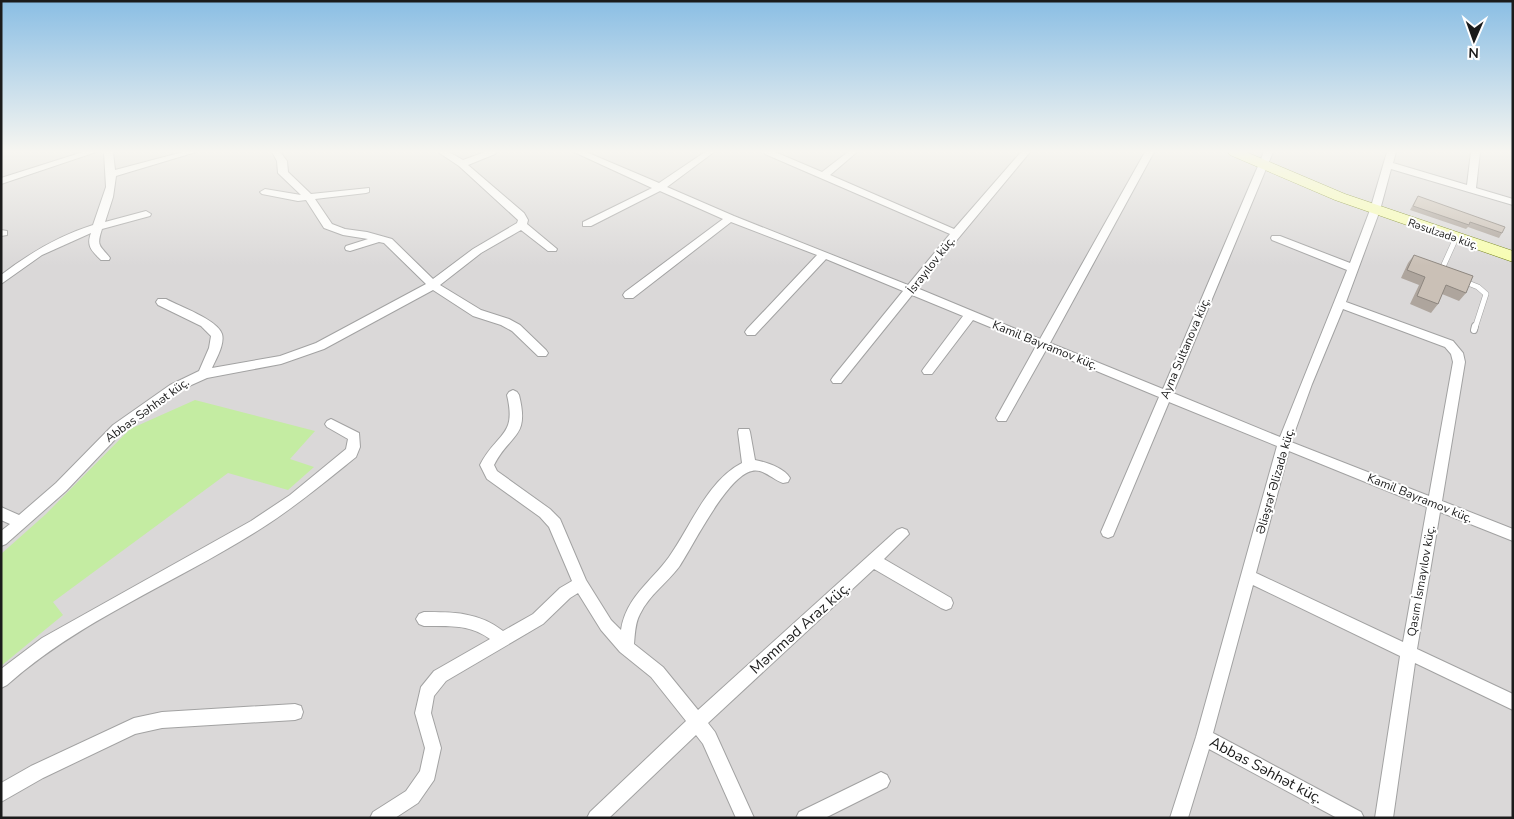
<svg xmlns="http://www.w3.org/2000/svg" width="1514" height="819" viewBox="0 0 1514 819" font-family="'Nunito Sans',sans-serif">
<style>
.residential{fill:#dad8d8}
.grass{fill:#c4eca2}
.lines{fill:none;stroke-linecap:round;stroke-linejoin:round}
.lane-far1-casing{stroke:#a2a2a2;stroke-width:6}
.lane-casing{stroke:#a2a2a2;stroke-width:8}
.street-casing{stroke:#a2a2a2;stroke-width:2}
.secondary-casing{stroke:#647500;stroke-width:1}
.lane-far1{stroke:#fff;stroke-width:5}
.lane{stroke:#fff;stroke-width:6}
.street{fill:#fff;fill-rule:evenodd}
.secondary{fill:#f7fdaf;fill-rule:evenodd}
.wall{fill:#aea59d}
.building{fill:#cac0b6;stroke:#8d867f}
.labels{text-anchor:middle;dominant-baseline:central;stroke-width:4;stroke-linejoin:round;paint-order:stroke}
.far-street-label{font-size:11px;fill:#1b1b1b;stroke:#fff}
.street-label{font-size:12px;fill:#1b1b1b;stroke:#fff}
.near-street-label{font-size:15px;fill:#1b1b1b;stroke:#fff}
</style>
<rect width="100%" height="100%" fill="#eeeae0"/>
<path class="residential" d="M1,152H1513V818H1Z"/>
<path class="grass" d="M195,400L315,431L290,459L314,467L288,490L228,473L53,602L63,615L1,666V554L46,514L130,429Z"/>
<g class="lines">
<defs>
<path id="lane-far1" d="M1443,271L1442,269L1456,238
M1463,281L1478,287L1486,294L1475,328"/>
<path id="lane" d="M1474,330L1475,326"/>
<path id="street" d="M83,152H96L1,184V178Z
M104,152H113L115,170L183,152H196L116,176L113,197L105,222L146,211L151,214L150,216L102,229C96,247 100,245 110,258L109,260H101C92,251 86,246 91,233L42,255L1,284V275C30,253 58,236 93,225L106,187Z
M272,152H280L287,161L288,172L311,194L369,188V192L366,193L315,199L332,224L345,229L367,232L392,239L433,279L473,249L517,223L518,220L459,166L438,152H449L463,160L485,152H496L495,154L468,165L524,213L528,220L527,224L557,249L556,251H548L521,230L481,253L440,285L481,310L509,319L520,325L546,350L548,353L546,356H538L512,331L501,325L473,316L433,290L324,349L281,364L207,378L178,391L123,431L66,491L6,544L1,546V531L10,524L1,520V507L19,515L56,483L113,425L170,385L199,371L209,348L211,336L201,326L158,305L156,302L158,299H166C179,306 218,320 222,334C225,344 216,359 212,368L280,356L316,343L426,284L384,243L379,242L350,251L346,250L345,248L346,246L368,239L343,235L324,228L306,200L298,201L262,194L260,192L265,189L301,195L278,173L277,161Z
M574,152H586L659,183L705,152H714L667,187L734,216L908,285L950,234L765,154L764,152H775L822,172L848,152H857L830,175L954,229L1021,152H1030L917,288L1040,339L1145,152H1154L1050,343L1163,389L1264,152H1273L1173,393L1280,437L1347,270L1272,240L1271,238L1272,236H1280L1350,263L1370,210L1387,152H1396L1393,163L1467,185L1471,152H1480L1476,188L1513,199V205L1391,169L1380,210L1346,302L1453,341L1463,353L1465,362L1442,501L1513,529V541L1440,512L1417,649L1513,694V710L1415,663L1393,818H1375L1400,656L1253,585L1213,733L1361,812L1364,818H1337L1209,749L1188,818H1170L1196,737L1277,446L1169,402L1113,536L1108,538L1103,536L1101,532L1159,397L1046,350L1006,421H998L996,418L1036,346L973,320L932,374H924L922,371L924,368L963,316L912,295L841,383H833L831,380L833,377L903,291L826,259L755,335H747L745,332L747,329L817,255L731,222L633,298H625L623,295L625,292L723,219L660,191L591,226H583V222L652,188ZM1343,309L1445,347L1451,354L1453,362L1429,496L1291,442L1312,384ZM1289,451L1427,507L1403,642L1256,573Z
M1,230L7,231V235L1,236Z
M513,390L517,392L519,395C530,439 510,433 494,465L497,471L550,509L560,519L586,580L611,620L621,630C626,597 651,582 669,557C691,526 707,481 742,463L738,432L739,429H749L750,432L755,460C766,462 784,468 790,478L788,482L783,483C773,480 763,468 752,471C727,476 693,546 679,567C667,583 649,595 640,614C635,623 635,634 634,644L663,667L698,710L897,530L902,528L907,530L909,534L884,559L951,598L953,603L951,608L946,610L941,608L874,569L708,723L715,732L754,818H736L703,744L696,735L609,818H587L590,812L686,721L651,677L620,652L601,630L578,593L570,598L543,624L446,681L434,696L431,713L441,748L434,780L418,803L395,818H370L373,812L406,791L420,771L425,748L415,713L421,687L434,671L490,639C470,624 448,626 424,626L419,624L416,619L419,614L424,612C453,612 479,612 503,631L533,614L560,588L572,581L549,527L540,517L487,479L480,465C497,432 517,437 507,395L509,392Z
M331,419L359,433L360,447L356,457C325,482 295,507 262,528C178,582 81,619 7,685L1,688V669L42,638L251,521L290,495L346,449L348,439L327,427L325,424L327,421Z
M295,704L301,706L303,712L301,718L295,720L162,728L135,734L43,778L1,802V783L31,766L134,718L162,712Z
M881,772L887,775L890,781L887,787L825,818H796L799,812Z"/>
<path id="secondary" d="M1228,152H1246L1345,194L1513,251V262L1335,200L1230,155Z"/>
</defs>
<use href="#lane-far1" class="lane-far1-casing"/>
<use href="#lane" class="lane-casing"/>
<use href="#street" class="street-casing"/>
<use href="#secondary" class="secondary-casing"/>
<use href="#lane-far1" class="lane-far1"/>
<use href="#lane" class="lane"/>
<use href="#street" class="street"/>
<use href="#secondary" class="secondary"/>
</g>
<path class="wall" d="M1418,196L1502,233L1499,238L1468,227L1466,229L1410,210Z
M1414,255L1466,293L1459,301L1442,294L1438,304L1431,313L1410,304L1419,285L1401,278L1408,263Z"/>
<path class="building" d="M1418,196L1505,227L1502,233L1470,222L1469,225L1413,206Z
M1414,255L1473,276L1466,293L1446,285L1438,304L1417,296L1425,277L1407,270Z"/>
<linearGradient id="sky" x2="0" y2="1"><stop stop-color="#8abee4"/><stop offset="0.57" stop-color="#f7f6f1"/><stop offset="1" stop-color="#f7f6f1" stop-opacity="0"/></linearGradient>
<rect width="1514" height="266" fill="url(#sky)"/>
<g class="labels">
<g class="far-street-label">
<text transform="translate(1443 234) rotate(19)">Rəsulzadə küç.</text>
</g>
<g class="street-label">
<text transform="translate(931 265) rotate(-52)">İsrayılov küç.</text>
<text transform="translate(1045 345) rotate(22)">Kamil Bayramov küç.</text>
<text transform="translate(1185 348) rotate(-67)">Ayna Sultanova küç.</text>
<text transform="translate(147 410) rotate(-36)">Abbas Səhhət küç.</text>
<text transform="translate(1275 481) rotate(-74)">Əliəşrəf Əlizadə küç.</text>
<text transform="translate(1420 498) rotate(22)">Kamil Bayramov küç.</text>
<text transform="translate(1421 581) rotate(-80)">Qasım İsmayılov küç.</text>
</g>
<g class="near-street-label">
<text transform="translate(800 628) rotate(-42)">Məmməd Araz küç.</text>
<text transform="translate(1266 770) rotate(28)">Abbas Səhhət küç.</text>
</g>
</g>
<rect width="1514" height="819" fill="none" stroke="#1b1b1b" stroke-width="5"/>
<g transform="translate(1474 40) rotate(182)" stroke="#ffffff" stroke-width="4" paint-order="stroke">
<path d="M0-4L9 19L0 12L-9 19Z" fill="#1b1b1b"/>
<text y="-8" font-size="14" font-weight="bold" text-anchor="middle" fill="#1b1b1b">N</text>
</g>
</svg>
